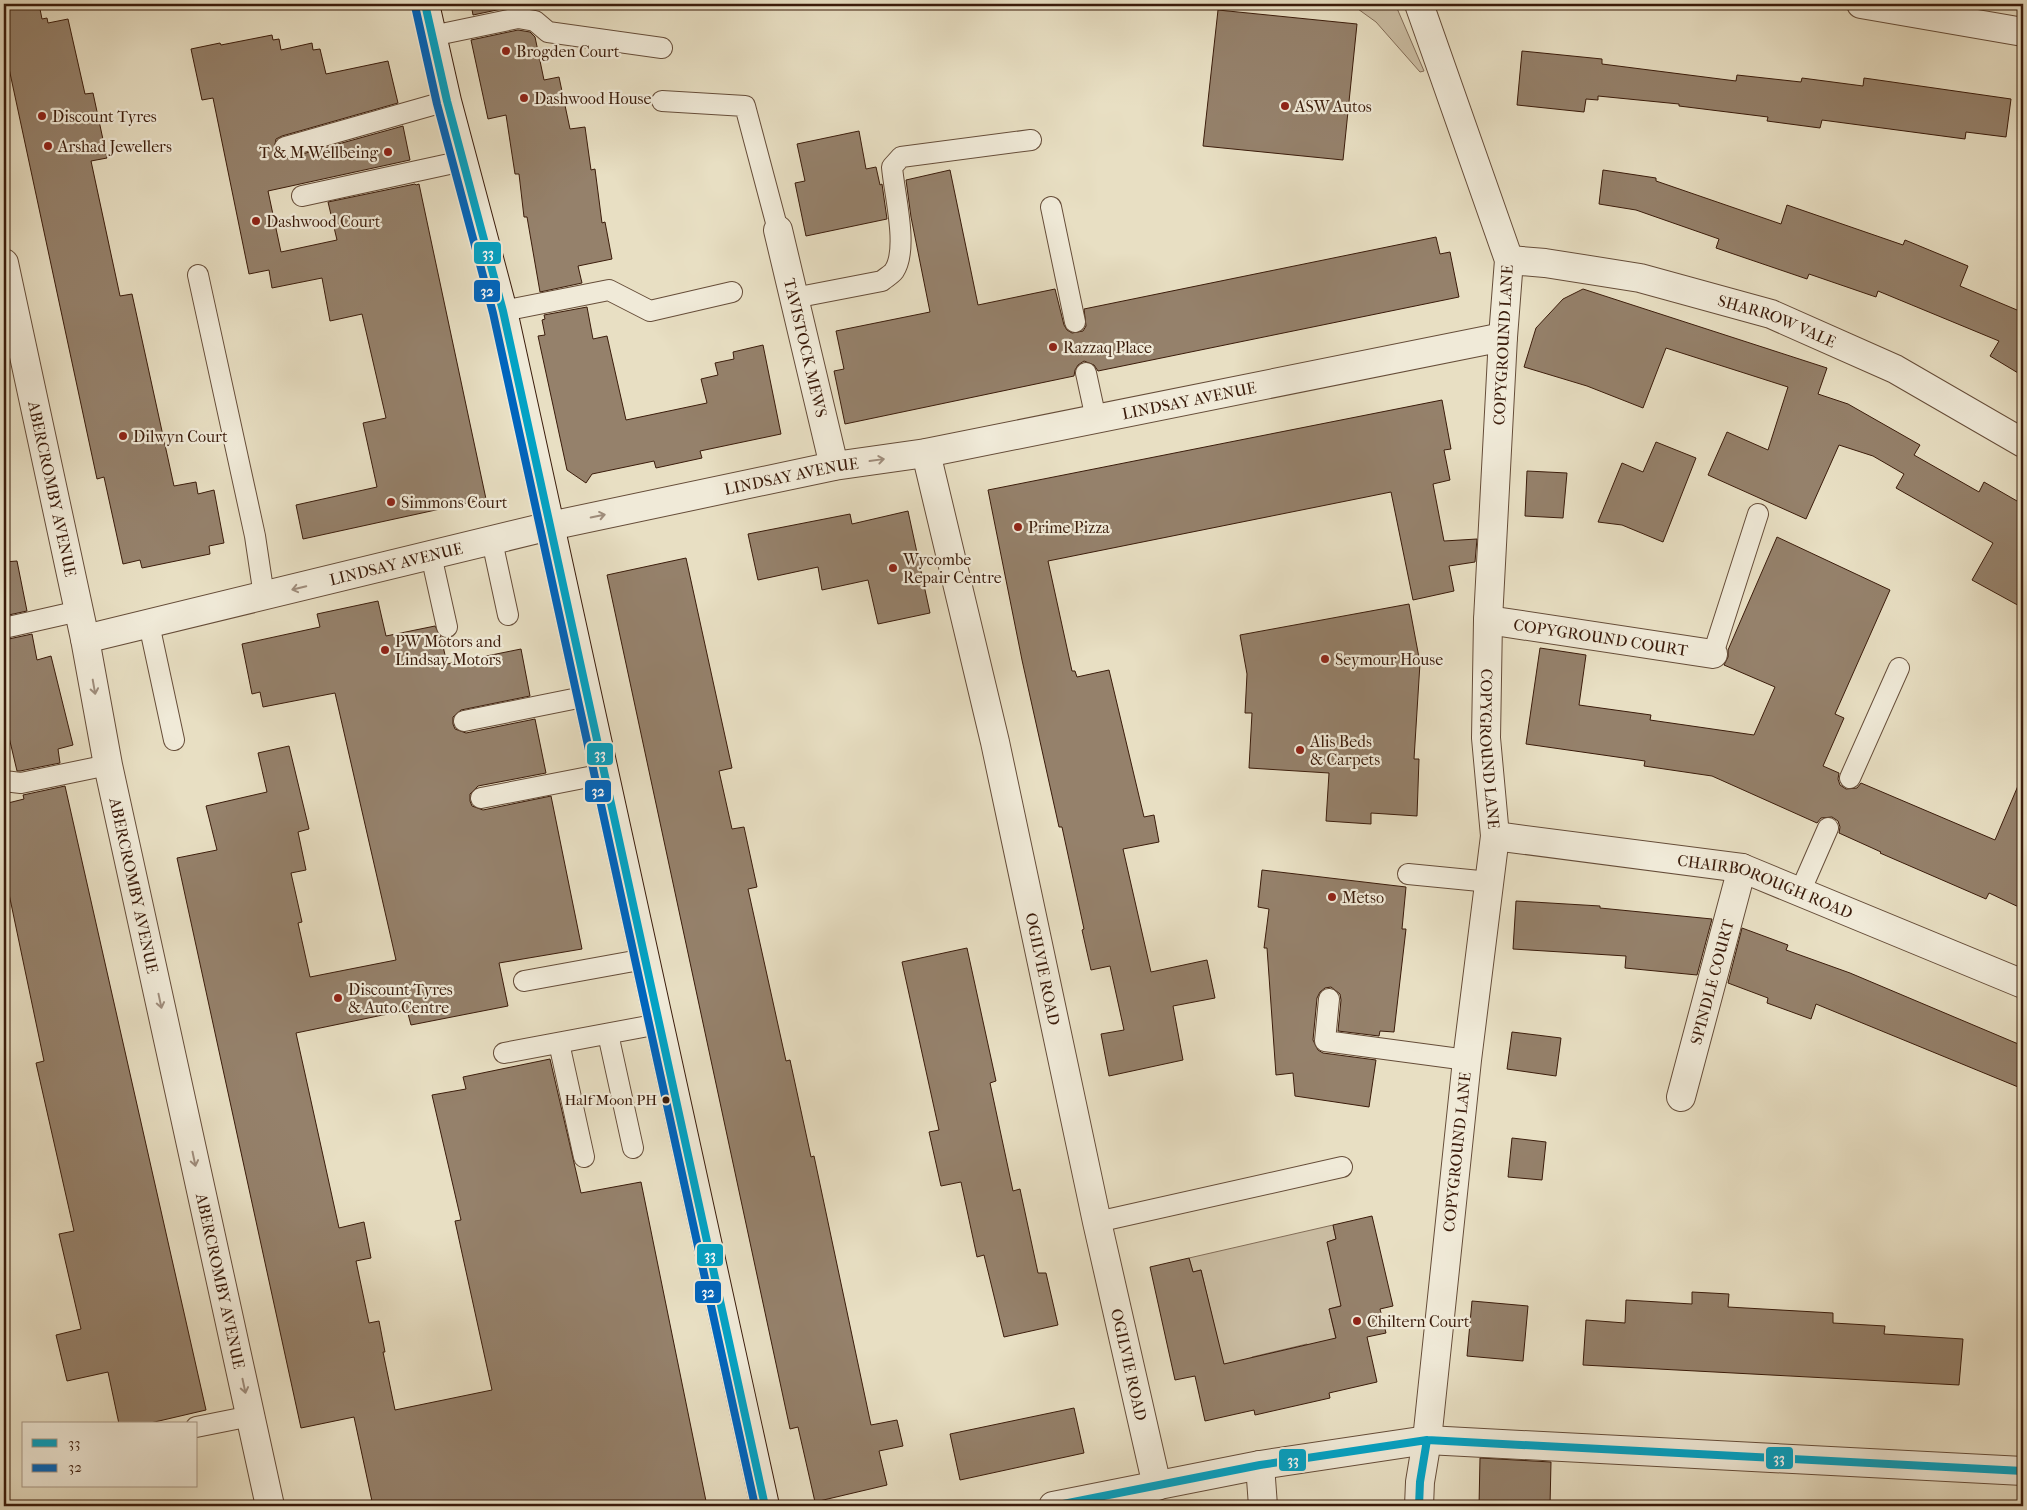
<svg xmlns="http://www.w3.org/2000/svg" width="2027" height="1510" viewBox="0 0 2027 1510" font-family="'IM FELL French Canon',serif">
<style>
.green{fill:#cbbea4;stroke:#836d58}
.building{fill:#95816b;stroke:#3b1c0b}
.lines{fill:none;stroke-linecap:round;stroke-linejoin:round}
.lane-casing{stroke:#664d39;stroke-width:22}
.street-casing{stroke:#664d39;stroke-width:30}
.secondary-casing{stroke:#3b1c0b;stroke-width:30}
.lane{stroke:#f0ead8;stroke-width:20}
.street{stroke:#f0ead8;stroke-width:28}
.secondary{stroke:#f0ead8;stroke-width:28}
.bus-1-casing{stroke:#f0ead8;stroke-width:11}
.bus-2-casing{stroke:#f0ead8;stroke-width:11}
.bus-1{stroke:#03a2c4;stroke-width:8}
.bus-2{stroke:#0065bd;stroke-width:8}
.oneway{stroke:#9f8d7c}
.poi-dot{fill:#8f2418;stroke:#f0ead8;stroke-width:2}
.bus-dot{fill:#3b1c0b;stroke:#f0ead8;stroke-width:2}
.labels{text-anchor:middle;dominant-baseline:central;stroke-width:4.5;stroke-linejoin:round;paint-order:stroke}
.bus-label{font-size:15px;fill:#3b1c0b;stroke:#f0ead8;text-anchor:end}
.poi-label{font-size:16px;fill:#3b1c0b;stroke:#f0ead8;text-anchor:start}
.street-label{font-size:16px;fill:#3b1c0b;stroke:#f0ead8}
.line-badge{stroke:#f0ead8;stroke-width:2}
.badge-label{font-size:14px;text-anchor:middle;font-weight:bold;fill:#fff}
</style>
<rect width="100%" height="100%" fill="#e8dfc3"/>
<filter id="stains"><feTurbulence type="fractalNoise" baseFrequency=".004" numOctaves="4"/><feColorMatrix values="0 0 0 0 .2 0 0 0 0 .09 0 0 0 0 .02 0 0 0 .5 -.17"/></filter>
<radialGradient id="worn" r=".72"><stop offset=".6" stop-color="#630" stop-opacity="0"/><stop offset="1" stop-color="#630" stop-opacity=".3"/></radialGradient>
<path class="green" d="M1351,4H1390L1396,6L1424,71L1420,72L1376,22Z
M1333,1225L1336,1239L1327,1242L1333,1264L1351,1303L1329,1309L1338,1348L1309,1354L1307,1344L1252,1357L1254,1367L1225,1373L1201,1270L1193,1272L1189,1258Z"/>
<path class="building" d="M4,4H39L42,19L47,18L48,23L68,19L85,94L93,93L107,158L91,161L120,296L132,294L174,486L196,482L198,494L214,490L224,543L209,546L210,554L142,568L140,560L123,564L104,477L97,479L4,45Z
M471,4H529L530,8L516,6L473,15Z
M1218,10L1357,24L1343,160L1203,146Z
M518,30L530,32L535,37L544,80L559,77L570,129L585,127L591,170L595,169L602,223L605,222L612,259L578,266L582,283L540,292L527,217H524L519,174H515L506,115L488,119L471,40Z
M272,35L273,40L279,39L281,50L312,43L313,50L320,49L326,74L388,61L398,103L282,136L276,139L274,150L277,156L283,159L288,158L403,126L410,160L268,191L281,252L337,240L328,202L415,184L416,185L419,184L486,499L303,539L296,505L377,487L363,423L386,418L362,314L330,321L322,278L272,288L269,270L249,274L213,98L202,100L191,49L220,43L221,45Z
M1522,51L1602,59V64L1736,81L1737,75L1801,82L1802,78L1863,86L1864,78L2011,99L2006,137L1966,132L1965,139L1822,120L1820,128L1767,121L1768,117L1679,106V104L1598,96V100L1586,99L1584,112L1517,105Z
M859,131L866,169L876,167L880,185L882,184L887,219L806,236L795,183L805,181L797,144Z
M950,170L978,305L1055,289L1064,325L1067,330L1072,333L1083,331L1086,326L1084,309L1436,237L1440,254L1450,252L1459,297L1098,371L1094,365L1084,361L1078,365L1075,370L1074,376L845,424L834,371L844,369L836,331L930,312L911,217L906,180Z
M1603,170L1656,178V181L1781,224L1787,205L1903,245L1905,240L1968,266L1960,286L2017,310L2023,300V376L1990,356L1999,341L1878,291L1876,297L1809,274L1807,279L1716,248L1719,239L1636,210L1599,204Z
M1583,289L1827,368L1818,394L1848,404L1920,445L1914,455L1979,492L1984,482L2017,501L2023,490V608L1972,580L1993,543L1896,488L1904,474L1873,456L1839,445L1806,519L1708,475L1727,432L1768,450L1788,387L1666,348L1643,408L1587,386L1524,367L1536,328L1563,299Z
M587,307L593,339L607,336L626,420L707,403L701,379L718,375L715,363L734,359L733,352L763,345L781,434L700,451L702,458L656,468L654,461L592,474L586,483L567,470L538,336L545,335L542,320L545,319L544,315Z
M1442,400L1451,449L1444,450L1450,480L1433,484L1444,541L1477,539L1475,562L1449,566L1454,591L1413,600L1391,492L1048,561L1072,671H1075L1077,677L1109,670L1144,817L1154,815L1159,842L1123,849L1151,972L1207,960L1215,998L1173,1006L1183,1060L1109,1076L1101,1034L1124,1030L1110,966L1091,970L1082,930L1084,929L1062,827H1059L1022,660L988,490Z
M1656,442L1696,458L1663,542L1622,525L1598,522L1622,463L1643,472Z
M1527,471L1567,473L1563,518L1525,516Z
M908,511L930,613L878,624L868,580L822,590L818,567L758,580L748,534L850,514L852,524Z
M1777,537L1890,590L1835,714L1844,718L1823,766L1839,773L1838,779L1840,785L1846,789L1857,788L1861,783L1995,840L2023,774V909L1989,893L1986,899L1880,853L1881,852L1839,833L1840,827L1838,821L1832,817L1821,818L1817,823L1712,776L1644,766L1645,761L1526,744L1540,648L1586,655L1579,705L1651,715L1650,720L1754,735L1775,687L1724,665L1728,657V650Z
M686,558L732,768L719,771L732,829L744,827L757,887L748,889L786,1061L790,1060L811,1157L814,1156L871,1425L897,1420L903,1446L879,1451L887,1485L815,1502L798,1427L790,1429L607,575Z
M17,561L27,611L4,616V562Z
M378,601L386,636L435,626L441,637L447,664L521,649L530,696L461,710L453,717V724L455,729L466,733L535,719L546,773L478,786L470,794V801L472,806L483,810L551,796L582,949L499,963L508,1006L411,1025L407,1010L296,1033L339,1228L364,1222L371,1258L356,1261L369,1323L379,1321L385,1352H383L395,1410L492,1390L455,1221L461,1220L432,1095L466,1089L463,1077L550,1059L581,1193L641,1182L707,1506H373L354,1417L301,1428L177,858L217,850L206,806L267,792L258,753L289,746L309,829L298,832L306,870L291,873L302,922L298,923L310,977L396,960L335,693L263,707L260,692L252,694L242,644L320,627L317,614Z
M1409,604L1420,663L1414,759H1419L1417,816L1371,813V824L1326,821L1329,773L1249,768L1252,713H1245L1247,674L1240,635Z
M32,634L37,660L51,656L73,745L58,749L60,763L20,771H17L4,716V640Z
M65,786L206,1410L146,1424H119L108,1372L67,1381L56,1335L81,1329L59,1234L74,1231L36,1063L44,1061L4,870V804L24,799L23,795Z
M1262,870L1406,887L1402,929H1406L1394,1032L1380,1031L1379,1036L1338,1031L1341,1000L1340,994L1331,987L1325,988L1320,992L1317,998L1313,1040L1318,1050L1323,1053L1376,1060L1369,1107L1295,1096L1293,1073L1276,1075L1267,948H1264L1269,909L1258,907Z
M1516,901L1600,906V908L1712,919L1697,975L1625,968L1626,956L1513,949Z
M1742,928L1788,945L1786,950L1850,973L2023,1046V1089L1816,1004L1811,1019L1767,1003L1768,998L1728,983Z
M967,948L996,1081L990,1083L1013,1191L1020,1189L1038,1273H1046L1058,1325L1004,1337L984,1255L977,1257L961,1182L941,1186L929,1132L939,1130L902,962Z
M1512,1032L1561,1038L1556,1076L1507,1069Z
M1512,1138L1546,1142L1542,1180L1508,1177Z
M1372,1216L1393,1306L1380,1309L1386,1333L1367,1337L1377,1382L1329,1393L1330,1398L1255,1415L1254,1410L1205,1421L1195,1376L1175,1380L1150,1267L1189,1258L1193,1272L1201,1270L1224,1364L1336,1338L1329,1309L1341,1306L1327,1242L1336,1239L1333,1225Z
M1692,1292L1729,1294L1728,1307L1833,1313V1323L1885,1326L1884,1334L1963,1339L1959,1385L1583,1365L1586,1320L1625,1323L1626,1300L1692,1304Z
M1472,1301L1528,1306L1523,1361L1467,1356Z
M1074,1408L1084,1453L960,1480L950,1434Z
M1480,1458L1551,1462L1550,1506H1479Z"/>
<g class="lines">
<defs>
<path id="lane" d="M432,36L518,18L535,21L548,32L662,48
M662,101L745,106L778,230
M285,147L447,101
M302,196L463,161
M1051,207L1075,322
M198,275L255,536L264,596
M794,298L882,281C885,278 891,275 894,271C909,249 894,193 892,167L901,157L1031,140
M503,311L609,290L650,311L732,292
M1086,373L1096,419
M492,541L508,615
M431,555L447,627
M149,624L174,740
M4,628L79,611
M1713,654L1758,514
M464,721L588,696
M1850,778L1899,668
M4,781L21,783L108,765
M481,798L604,774
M1408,874L1490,882
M1800,892L1828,828
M524,981L645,959
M1329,999L1325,1041L1467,1060
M608,1034L633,1148
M559,1043L584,1157
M504,1053L659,1024
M1097,1222L1342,1167
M196,1427L251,1416"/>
<g id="street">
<path id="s1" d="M1419,4L1509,260L1503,337L1488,620L1486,738L1495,836L1467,1060L1427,1440L1420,1482L1419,1506"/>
<path d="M1861,4L2023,32"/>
<path id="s2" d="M778,230L834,466"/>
<path id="s3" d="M1509,260L1545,263L1640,278L1771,314L1895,369L2023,443"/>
<path id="s4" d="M4,263L85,639L108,765L270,1506"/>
<path id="s5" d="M926,453L995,742L1097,1222L1157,1486"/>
<path id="s6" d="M1488,620L1713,654"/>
<path id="s7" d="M85,639L550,526L834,466L926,453L1503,337"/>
<path id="s8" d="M1495,836L1742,868L2023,984"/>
<path id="s9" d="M1681,1097L1742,868"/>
<path d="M1260,1465L1263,1506"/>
<path d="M1053,1506L1260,1465L1427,1440L2023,1471"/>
</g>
<path id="secondary" d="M425,4L447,101L503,311L765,1506"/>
</defs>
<use href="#lane" class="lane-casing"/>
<use href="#street" class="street-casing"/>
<use href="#secondary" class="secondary-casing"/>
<use href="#lane" class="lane"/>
<use href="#street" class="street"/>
<use href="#secondary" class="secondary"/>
<defs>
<path id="bus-1" d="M425,4L447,101L503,311L765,1506
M1053,1506L1260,1465L1427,1440L2023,1471
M1419,1506L1420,1482L1427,1440"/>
<path id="bus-2" d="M415,6L437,104L493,313L755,1506"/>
</defs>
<use href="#bus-1" class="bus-1-casing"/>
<use href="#bus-2" class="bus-2-casing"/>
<use href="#bus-1" class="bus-1"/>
<use href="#bus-2" class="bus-2"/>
</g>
<defs><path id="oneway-shaft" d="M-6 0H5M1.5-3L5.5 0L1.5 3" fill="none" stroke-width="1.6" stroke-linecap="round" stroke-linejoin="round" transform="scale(1.25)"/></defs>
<g class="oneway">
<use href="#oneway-shaft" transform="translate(877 460) rotate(-8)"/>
<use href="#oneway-shaft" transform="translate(598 516) rotate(-12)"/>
<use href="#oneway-shaft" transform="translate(299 588) rotate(166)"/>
<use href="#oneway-shaft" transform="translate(94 687) rotate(80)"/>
<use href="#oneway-shaft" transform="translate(160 1001) rotate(78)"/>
<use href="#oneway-shaft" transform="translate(194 1159) rotate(78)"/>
<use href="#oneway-shaft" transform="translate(244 1386) rotate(78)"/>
</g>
<g class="poi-dot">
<circle cx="506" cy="51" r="5"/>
<circle cx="524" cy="98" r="5"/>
<circle cx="1285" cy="106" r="5"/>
<circle cx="42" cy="116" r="5"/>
<circle cx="48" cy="146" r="5"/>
<circle cx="388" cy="152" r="5"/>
<circle cx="256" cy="221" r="5"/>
<circle cx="1053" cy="347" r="5"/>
<circle cx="123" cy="436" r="5"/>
<circle cx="391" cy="502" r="5"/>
<circle cx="1018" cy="527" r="5"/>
<circle cx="893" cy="568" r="5"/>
<circle cx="385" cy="650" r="5"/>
<circle cx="1325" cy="659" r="5"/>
<circle cx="1300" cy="750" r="5"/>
<circle cx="1332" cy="897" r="5"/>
<circle cx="338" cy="998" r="5"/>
<circle cx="1357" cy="1321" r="5"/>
</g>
<circle class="bus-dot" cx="666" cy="1100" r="4.5"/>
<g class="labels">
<g class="bus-label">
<text x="657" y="1100">Half Moon PH</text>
</g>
<g class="poi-label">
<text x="516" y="51">Brogden Court</text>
<text x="534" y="98">Dashwood House</text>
<text x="1295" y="106">ASW Autos</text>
<text x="52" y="116">Discount Tyres</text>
<text x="58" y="146">Arshad Jewellers</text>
<text x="378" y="152" text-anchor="end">T &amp; M Wellbeing</text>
<text x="266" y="221">Dashwood Court</text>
<text x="1063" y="347">Razzaq Place</text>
<text x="133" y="436">Dilwyn Court</text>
<text x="401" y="502">Simmons Court</text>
<text x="1028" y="527">Prime Pizza</text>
<text x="903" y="559">Wycombe<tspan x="903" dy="18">Repair Centre</tspan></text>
<text x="395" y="641">PW Motors and<tspan x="395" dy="18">Lindsay Motors</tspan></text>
<text x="1335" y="659">Seymour House</text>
<text x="1310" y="741">Alis Beds<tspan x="1310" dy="18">&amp; Carpets</tspan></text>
<text x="1342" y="897">Metso</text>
<text x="348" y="989">Discount Tyres<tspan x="348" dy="18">&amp; Auto Centre</tspan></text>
<text x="1367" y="1321">Chiltern Court</text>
</g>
<g class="street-label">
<text stroke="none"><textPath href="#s3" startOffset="276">SHARROW VALE</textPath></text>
<text transform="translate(1503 345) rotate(-87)">COPYGROUND LANE</text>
<text stroke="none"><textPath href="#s2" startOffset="121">TAVISTOCK MEWS</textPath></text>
<text stroke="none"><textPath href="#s7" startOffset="1130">LINDSAY AVENUE</textPath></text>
<text stroke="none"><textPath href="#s7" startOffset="725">LINDSAY AVENUE</textPath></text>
<text stroke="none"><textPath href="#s4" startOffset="231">ABERCROMBY AVENUE</textPath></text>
<text stroke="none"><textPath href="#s7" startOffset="320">LINDSAY AVENUE</textPath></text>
<text stroke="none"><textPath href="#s6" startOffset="114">COPYGROUND COURT</textPath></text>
<text stroke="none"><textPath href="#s1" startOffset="761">COPYGROUND LANE</textPath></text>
<text stroke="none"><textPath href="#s4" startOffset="636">ABERCROMBY AVENUE</textPath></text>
<text stroke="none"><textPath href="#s8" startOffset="276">CHAIRBOROUGH ROAD</textPath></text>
<text stroke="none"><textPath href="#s5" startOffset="529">OGILVIE ROAD</textPath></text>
<text stroke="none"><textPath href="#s9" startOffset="119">SPINDLE COURT</textPath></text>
<text transform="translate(1457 1152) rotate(-84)">COPYGROUND LANE</text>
<text stroke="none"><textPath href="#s4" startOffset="1041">ABERCROMBY AVENUE</textPath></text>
<text stroke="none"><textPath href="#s5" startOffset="934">OGILVIE ROAD</textPath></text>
</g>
</g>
<g class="line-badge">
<rect x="473" y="241" width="29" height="24" rx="5" fill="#03a2c4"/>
<rect x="473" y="279" width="28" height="24" rx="5" fill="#0065bd"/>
<rect x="586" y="742" width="28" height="24" rx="5" fill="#03a2c4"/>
<rect x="584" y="779" width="28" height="24" rx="5" fill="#0065bd"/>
<rect x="696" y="1243" width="28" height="24" rx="5" fill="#03a2c4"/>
<rect x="694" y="1280" width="28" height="24" rx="5" fill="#0065bd"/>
<rect x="1765" y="1446" width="29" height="24" rx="5" fill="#03a2c4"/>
<rect x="1278" y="1448" width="29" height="24" rx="5" fill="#03a2c4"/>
</g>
<g class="badge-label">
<text x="488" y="258">33</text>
<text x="487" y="296">32</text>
<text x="600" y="759">33</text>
<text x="598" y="796">32</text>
<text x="710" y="1260">33</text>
<text x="708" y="1297">32</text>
<text x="1779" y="1463">33</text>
<text x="1293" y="1465">33</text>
</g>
<rect width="2027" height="1510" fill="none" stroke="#e8dfc3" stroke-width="20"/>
<rect x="5" y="5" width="2017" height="1500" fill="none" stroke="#3b1c0b" stroke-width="2.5"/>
<rect x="10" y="10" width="2007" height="1490" fill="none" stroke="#3b1c0b"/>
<rect x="22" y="1422" width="175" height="65" fill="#f0ead8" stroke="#a89886"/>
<rect x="32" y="1439" width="25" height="8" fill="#03a2c4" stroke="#a89886"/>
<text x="68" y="1448" font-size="15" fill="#3b1c0b">33</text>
<rect x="32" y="1464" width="25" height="8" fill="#0065bd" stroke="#a89886"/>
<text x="68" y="1472" font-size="15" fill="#3b1c0b">32</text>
<rect width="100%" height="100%" filter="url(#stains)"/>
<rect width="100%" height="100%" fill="url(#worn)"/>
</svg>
